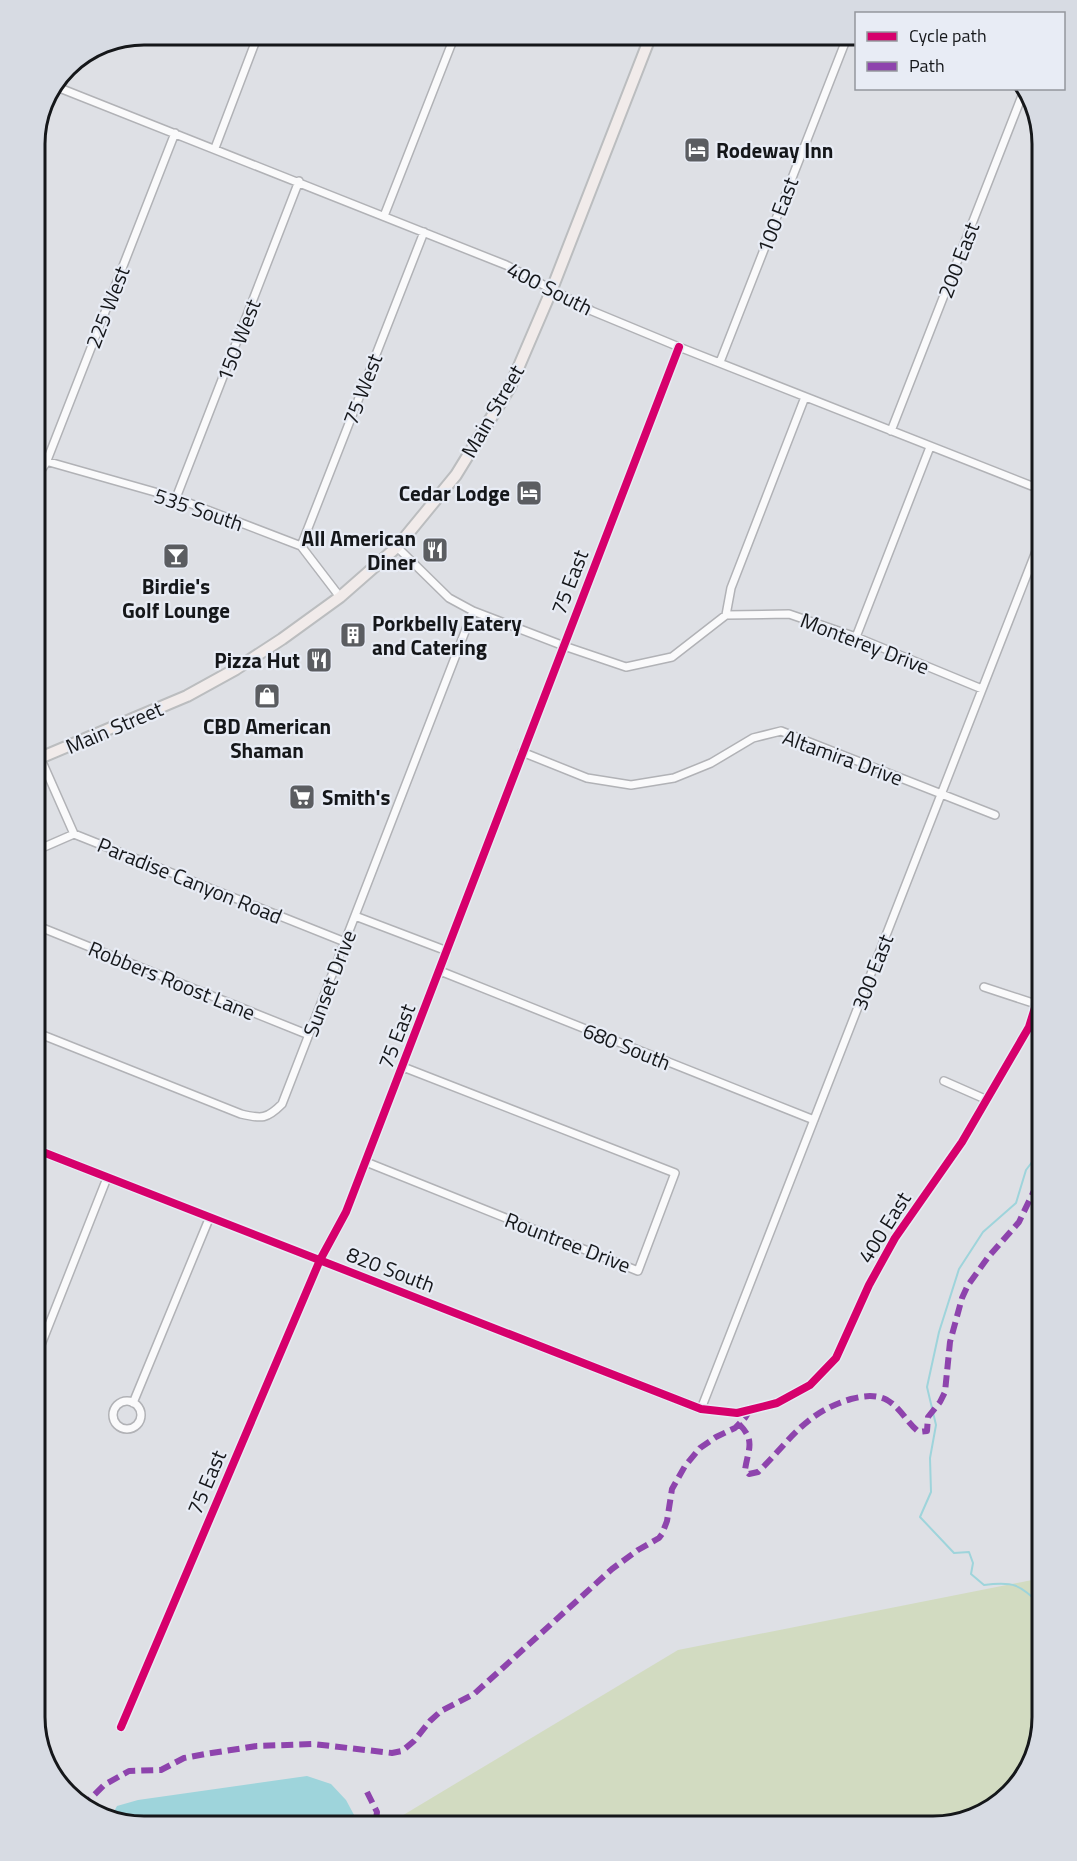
<svg xmlns="http://www.w3.org/2000/svg" width="1077" height="1861" viewBox="0 0 1077 1861" font-family="'Titillium Web',sans-serif">
<style>
.green{fill:#d2dbc1}
.water{fill:#9ed4db}
.lines{fill:none;stroke-linecap:round;stroke-linejoin:round}
.stream{stroke:#9ed4db;stroke-width:2}
.street-casing{stroke:#b1b2b6;stroke-width:10}
.secondary-casing{stroke:#b1b2b6;stroke-width:14}
.primary-casing{stroke:#bbbdbf;stroke-width:14}
.street{stroke:#fafafb;stroke-width:7}
.secondary{stroke:#fafafb;stroke-width:10}
.primary{stroke:#f1ebea;stroke-width:10}
.quiet{stroke:#8e44ad;stroke-width:6;stroke-dasharray:12 6;stroke-linecap:butt}
.cycleway-casing{stroke:#e8ecf5;stroke-width:11}
.cycleway{stroke:#d6006c;stroke-width:8}
.labels{text-anchor:middle;dominant-baseline:central;stroke-width:4.5;stroke-linejoin:round;paint-order:stroke}
.poi-label{font-size:21px;font-weight:bold;fill:#15171a;stroke:#e8ecf5;text-anchor:start}
.street-label{font-size:21px;fill:#15171a;stroke:#e8ecf5}
.rim{fill:none;stroke:#15171a;stroke-width:3}
</style>
<rect width="100%" height="100%" fill="#dee0e5"/>
<path class="green" d="M1042,1578V1718L1024,1778L981,1815L933,1826H385L678,1650Z"/>
<path class="water" d="M307,1776L331,1784L346,1800L360,1826H137L111,1817L117,1806L138,1800Z"/>
<g class="lines">
<path class="stream" d="M1042,1606C1019,1585 1016,1581 984,1585L971,1574L973,1563L969,1552L954,1553L920,1517L931,1492L930,1458L936,1425L927,1387L939,1332L959,1269L983,1232L1016,1203L1026,1170L1042,1149"/>
<defs>
<path id="street" d="M57,87L506,265L592,311L679,347L1042,490
M215,148L258,35
M384,216L455,35
M720,362L848,35
M891,431L1025,88
M35,458L176,498L301,546L340,597
M35,479L46,463L175,133
M176,498L299,181
M301,546L424,232
M397,547L449,598L473,611L564,646L626,667L672,657L726,615L789,614L856,637L982,689
M726,615L731,588L805,397
M856,637L930,447
M522,752L587,778L631,785L674,778L711,763L753,738L781,731L995,815
M40,757L74,834
M35,851L74,834L345,942
M355,916L447,951
M35,925L309,1035
M440,971L814,1120
M984,987L1042,1006
M35,1032L241,1114C262,1119 267,1119 282,1104L473,611
M944,1081L985,1099
M35,1149L701,1409L737,1413L777,1403L810,1385L836,1358L869,1285L895,1238L962,1142L1029,1027L1042,985
M366,1162L638,1271L675,1173L403,1067
M35,1360L107,1178
M113 1415a14 14 0 1 1 28 0a14 14 0 1 1-28 0Z
M133,1403L209,1219
M701,1409L1042,536
M121,1727L320,1260L346,1212L679,347"/>
<path id="secondary" d="M35,744L40,757"/>
<path id="primary" d="M35,760L187,696L236,669L282,639L340,597L397,547L456,475L510,387L552,289L651,35"/>
</defs>
<use href="#street" class="street-casing"/>
<use href="#secondary" class="secondary-casing"/>
<use href="#primary" class="primary-casing"/>
<use href="#street" class="street"/>
<use href="#secondary" class="secondary"/>
<use href="#primary" class="primary"/>
<path class="quiet" d="M739,1424C756,1441 748,1449 745,1470L749,1474L758,1472C791,1440 804,1413 851,1399C863,1396 875,1394 887,1400C901,1408 907,1423 919,1432L927,1431L928,1417L940,1402L945,1392L950,1342L962,1298L968,1285L989,1256L1019,1222L1042,1174
M367,1792L377,1812L375,1826
M82,1807L104,1785L129,1771L161,1770L184,1758L205,1754L257,1746L313,1744L392,1753L402,1751L414,1741L430,1721L441,1711L474,1694L612,1569L638,1550L659,1538L662,1534L667,1521L672,1489L685,1466L700,1448L716,1437L735,1428L745,1418L750,1410"/>
<defs>
<path id="cycleway" d="M35,1149L701,1409L737,1413L777,1403L810,1385L836,1358L869,1285L895,1238L962,1142L1029,1027L1042,985
M121,1727L320,1260L346,1212L679,347"/>
</defs>
<use href="#cycleway" class="cycleway-casing"/>
<use href="#cycleway" class="cycleway"/>
</g>
<defs>
<symbol id="hotel-square" viewBox="-11 -11 22 22"><rect x="-9" y="-9" width="18" height="18" rx="4" fill="#5b5d61" stroke="#e8ecf5"/><path d="M-6-4.5h1.5V1H6V5H4.5V3h-9V5H-6ZM-4 0a1.8 1.8 0 1 1 3.6 0ZM.5 0V-2.5h3Q6-2.5 6 0Z" fill="#fff"/></symbol>
<symbol id="restaurant-square" viewBox="-11 -11 22 22"><rect x="-9" y="-9" width="18" height="18" rx="4" fill="#5b5d61" stroke="#e8ecf5"/><path d="M-5-6h1v4h1v-4h1v4h1v-4h1v5L-1.5 .5V6h-2V.5L-5-1ZM5-6V6H3V1.5H1.5Q1.5-4 5-6Z" fill="#fff"/></symbol>
<symbol id="bar-square" viewBox="-11 -11 22 22"><rect x="-9" y="-9" width="18" height="18" rx="4" fill="#5b5d61" stroke="#e8ecf5"/><path d="M-6-5H6L.8 .8V4.5H3.5V6h-7V4.5H-.8V.8Z" fill="#fff"/></symbol>
<symbol id="building-square" viewBox="-11 -11 22 22"><rect x="-9" y="-9" width="18" height="18" rx="4" fill="#5b5d61" stroke="#e8ecf5"/><path d="M-4-6H4V6H1V3H-1V6H-4ZM-2.5-4.3h1.7v1.8h-1.7ZM.8-4.3h1.7v1.8H.8ZM-2.5-1h1.7V.8h-1.7ZM.8-1h1.7V.8H.8Z" fill="#fff"/></symbol>
<symbol id="shop-square" viewBox="-11 -11 22 22"><rect x="-9" y="-9" width="18" height="18" rx="4" fill="#5b5d61" stroke="#e8ecf5"/><path d="M-5-2.5h2.3a2.7 3.5 0 0 1 5.4 0H5L5.5 6h-11ZM-1.5-2.5h3a1.5 2.3 0 0 0-3 0Z" fill="#fff"/></symbol>
<symbol id="supermarket-square" viewBox="-11 -11 22 22"><rect x="-9" y="-9" width="18" height="18" rx="4" fill="#5b5d61" stroke="#e8ecf5"/><path d="M-6-5.5h2.5l.6 2H6L4.5 2H-2.5L-4.4-4H-6ZM-1.5 3.2a1.3 1.3 0 1 0 .1 0ZM3 3.2a1.3 1.3 0 1 0 .1 0Z" fill="#fff"/></symbol>
</defs>
<g fill-rule="evenodd">
<use href="#hotel-square" x="682" y="135" width="30" height="30"/>
<use href="#hotel-square" x="514" y="478" width="30" height="30"/>
<use href="#restaurant-square" x="420" y="535" width="30" height="30"/>
<use href="#bar-square" x="161" y="541" width="30" height="30"/>
<use href="#building-square" x="338" y="620" width="30" height="30"/>
<use href="#restaurant-square" x="304" y="645" width="30" height="30"/>
<use href="#shop-square" x="252" y="681" width="30" height="30"/>
<use href="#supermarket-square" x="287" y="782" width="30" height="30"/>
</g>
<g class="labels">
<g class="poi-label">
<text x="716" y="150">Rodeway Inn</text>
<text x="510" y="493" text-anchor="end">Cedar Lodge</text>
<text x="416" y="538" text-anchor="end">All American<tspan x="416" dy="24">Diner</tspan></text>
<text x="176" y="586" text-anchor="middle">Birdie's<tspan x="176" dy="24">Golf Lounge</tspan></text>
<text x="372" y="623">Porkbelly Eatery<tspan x="372" dy="24">and Catering</tspan></text>
<text x="300" y="660" text-anchor="end">Pizza Hut</text>
<text x="267" y="726" text-anchor="middle">CBD American<tspan x="267" dy="24">Shaman</tspan></text>
<text x="322" y="797">Smith's</text>
</g>
<g class="street-label">
<text transform="translate(777 215) rotate(-69)">100 East</text>
<text transform="translate(958 260) rotate(-69)">200 East</text>
<text transform="translate(550 288) rotate(27)">400 South</text>
<text transform="translate(107 307) rotate(-69)">225 West</text>
<text transform="translate(238 340) rotate(-69)">150 West</text>
<text transform="translate(362 389) rotate(-69)">75 West</text>
<text transform="translate(492 411) rotate(-60)">Main Street</text>
<text transform="translate(199 509) rotate(19)">535 South</text>
<text transform="translate(569 582) rotate(-69)">75 East</text>
<text transform="translate(865 643) rotate(21)">Monterey Drive</text>
<text transform="translate(114 727) rotate(-23)">Main Street</text>
<text transform="translate(843 757) rotate(20)">Altamira Drive</text>
<text transform="translate(190 880) rotate(22)">Paradise Canyon Road</text>
<text transform="translate(872 972) rotate(-69)">300 East</text>
<text transform="translate(172 980) rotate(22)">Robbers Roost Lane</text>
<text transform="translate(329 983) rotate(-69)">Sunset Drive</text>
<text transform="translate(396 1036) rotate(-69)">75 East</text>
<text transform="translate(627 1046) rotate(22)">680 South</text>
<text transform="translate(884 1227) rotate(-58)">400 East</text>
<text transform="translate(568 1242) rotate(21)">Rountree Drive</text>
<text transform="translate(391 1269) rotate(21)">820 South</text>
<text transform="translate(206 1482) rotate(-67)">75 East</text>
</g>
</g>
<path d="M0 0H1077V1861H0ZM144 45H933A99 99 0 0 1 1032 144V1717A99 99 0 0 1 933 1816H144A99 99 0 0 1 45 1717V144A99 99 0 0 1 144 45Z" fill="#d7dbe3" fill-rule="evenodd"/>
<path class="rim" d="M144 45H933A99 99 0 0 1 1032 144V1717A99 99 0 0 1 933 1816H144A99 99 0 0 1 45 1717V144A99 99 0 0 1 144 45Z"/>
<rect x="855" y="12" width="210" height="78" fill="#e8ecf5" stroke="#94979d" stroke-width="1.5"/>
<rect x="867" y="32" width="30" height="9" fill="#d6006c" stroke="#94979d" stroke-width="1.5"/>
<text x="909" y="42" font-size="18" fill="#15171a">Cycle path</text>
<rect x="867" y="62" width="30" height="9" fill="#8e44ad" stroke="#94979d" stroke-width="1.5"/>
<text x="909" y="72" font-size="18" fill="#15171a">Path</text>
</svg>
